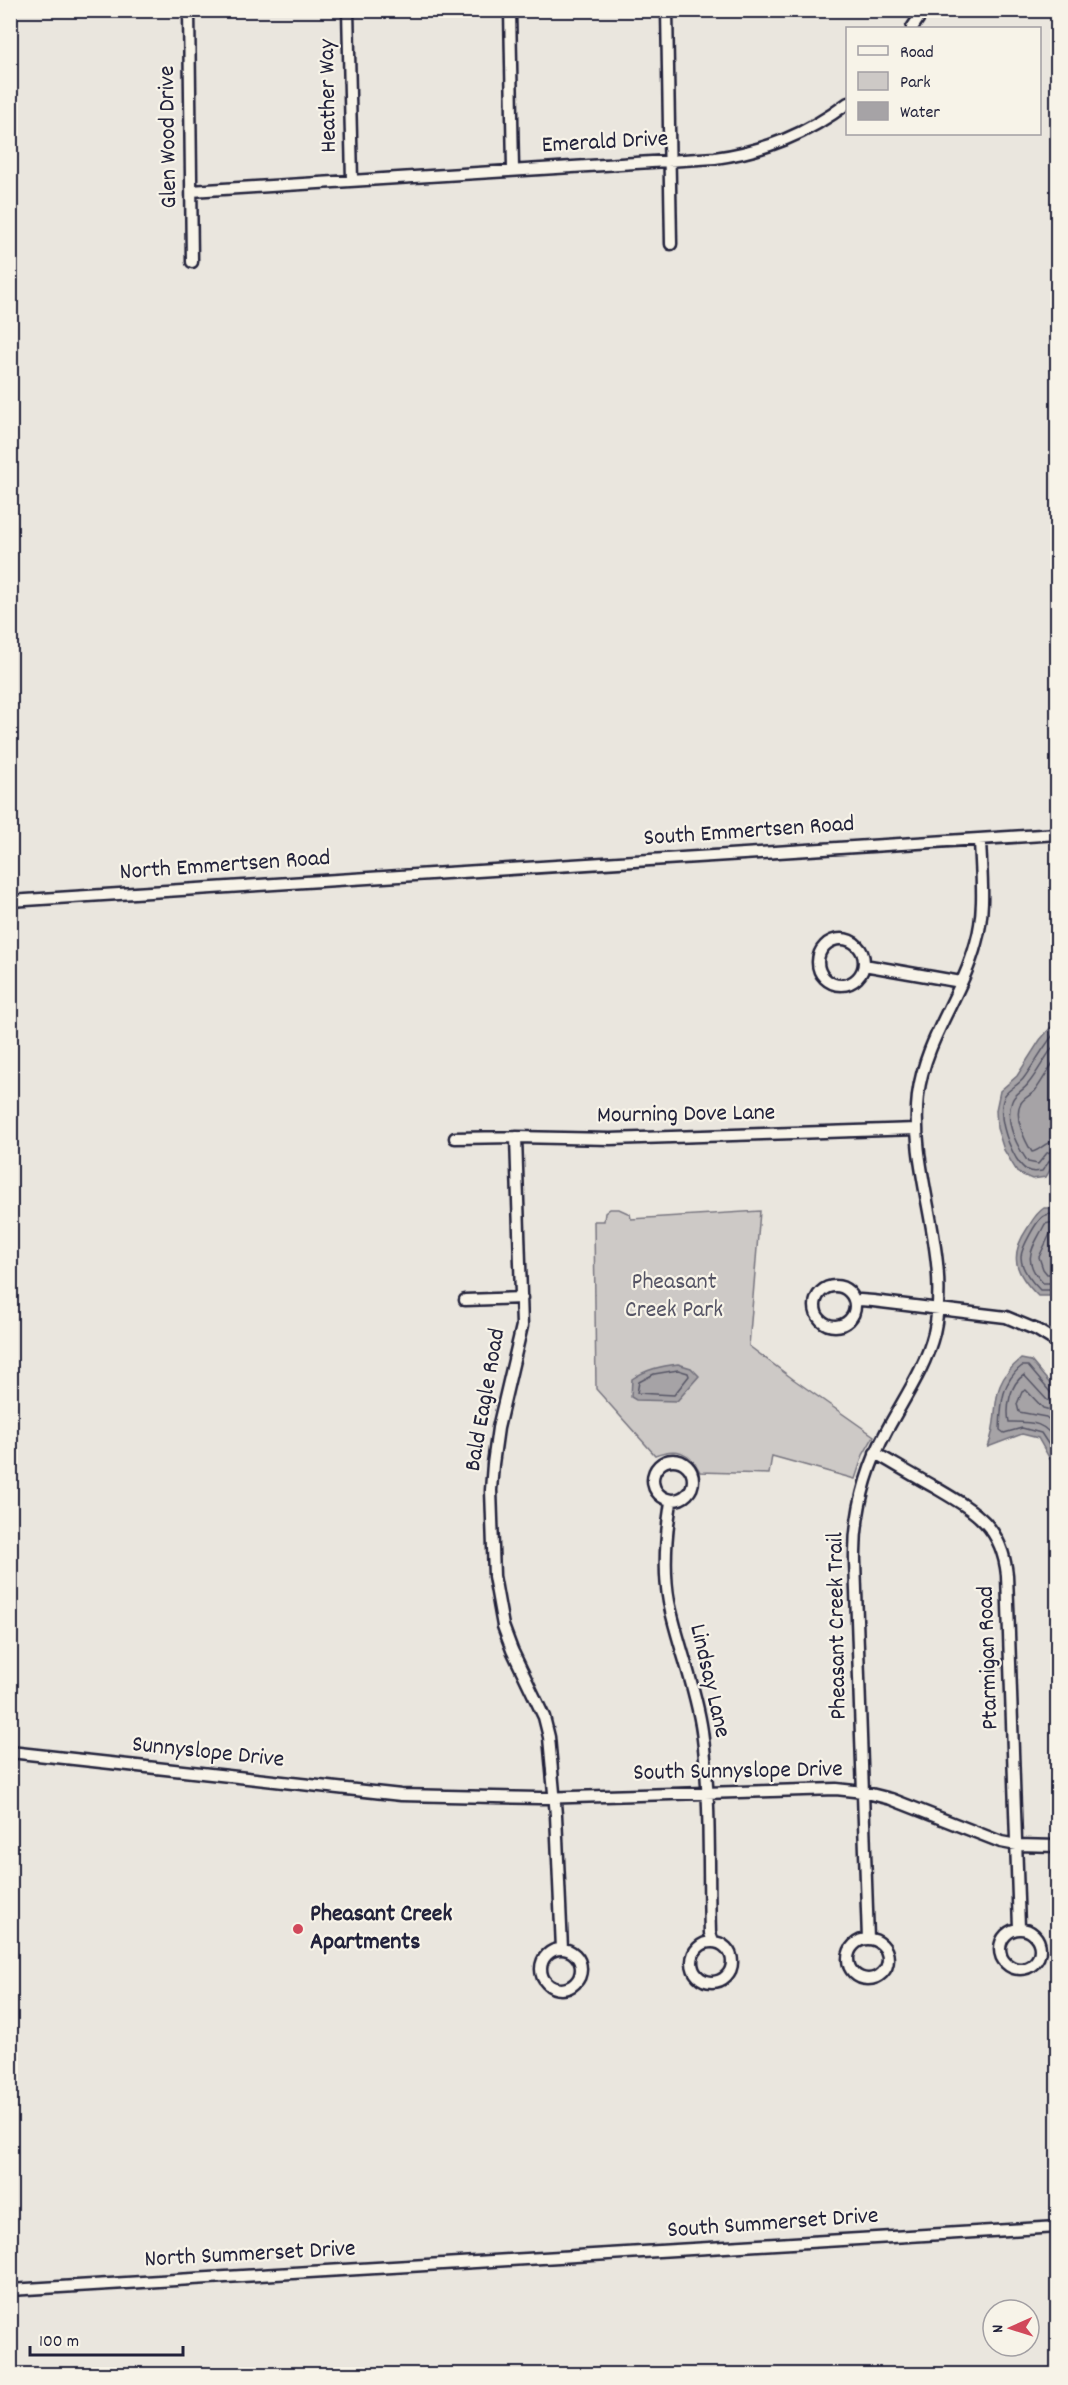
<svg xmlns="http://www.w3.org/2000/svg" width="1068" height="2385" viewBox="0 0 1068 2385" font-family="Dekko,sans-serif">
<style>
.green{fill:#cdc9c6;stroke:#787680;stroke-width:1.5}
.water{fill:#a6a3a6;stroke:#716f7b;stroke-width:1.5}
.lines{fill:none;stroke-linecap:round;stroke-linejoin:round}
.shore{stroke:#575666;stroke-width:1.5}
.street-casing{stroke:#22223b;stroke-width:15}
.street{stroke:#f7f3e8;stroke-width:10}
.poi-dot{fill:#d1495b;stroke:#f7f3e8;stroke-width:2}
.labels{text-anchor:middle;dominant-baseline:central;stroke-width:4.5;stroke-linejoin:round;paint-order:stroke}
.street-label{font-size:24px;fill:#22223b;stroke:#f7f3e8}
.park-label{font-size:24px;fill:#555465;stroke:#f7f3e8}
.poi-label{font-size:24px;font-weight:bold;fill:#22223b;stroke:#f7f3e8;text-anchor:start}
</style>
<rect width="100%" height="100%" fill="#eae6de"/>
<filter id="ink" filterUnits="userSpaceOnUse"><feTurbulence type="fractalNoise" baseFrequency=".0167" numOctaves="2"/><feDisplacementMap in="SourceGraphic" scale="12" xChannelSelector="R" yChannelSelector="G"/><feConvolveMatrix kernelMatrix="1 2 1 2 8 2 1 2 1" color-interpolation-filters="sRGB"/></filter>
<g filter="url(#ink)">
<path class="green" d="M610,1209H619L630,1214L631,1219L760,1211L749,1346L793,1379L874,1436L863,1455L855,1479L772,1456L769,1474L700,1472C689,1451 677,1447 655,1455L596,1389L594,1221H604L605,1213Z"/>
<path class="water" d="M1057,1020L1055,1162L1046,1177L1032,1179L1018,1173L1004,1150L997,1128L996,1110L1000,1091L1017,1076L1040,1040Z
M1044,1208H1057V1296H1038C1016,1274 1008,1257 1027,1229C1033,1220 1035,1214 1044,1208Z
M1021,1359L1031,1361L1057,1392V1485L1055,1468L1038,1438L1022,1434L988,1447C1002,1412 985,1388 1021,1359Z
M678,1364L691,1368L699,1376L677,1401L636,1400L631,1397L632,1379C647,1369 661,1366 678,1364Z"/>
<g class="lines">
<path class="shore" d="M1058,1029C1044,1045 1035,1063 1023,1079C1018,1085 1009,1089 1005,1095C996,1113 1007,1142 1016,1158C1023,1169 1028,1174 1042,1171L1051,1159L1058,1157
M1058,1041C1046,1054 1039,1071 1028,1084C1024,1090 1014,1094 1012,1101C1004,1121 1017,1146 1028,1162L1038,1164L1047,1153L1058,1149
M1058,1055C1050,1067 1043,1080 1035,1091C1031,1095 1024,1098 1021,1103C1013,1116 1025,1141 1032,1152C1040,1151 1045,1141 1058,1140
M1058,1214C1053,1214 1048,1213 1044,1216C1037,1219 1021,1249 1021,1257C1021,1270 1032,1282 1040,1290H1058
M1058,1221L1045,1224C1033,1248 1020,1259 1043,1283H1058
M1058,1230L1051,1232L1039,1257L1043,1269L1047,1274H1058
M678,1370L688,1373L689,1376L674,1395L637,1393L639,1382L654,1374Z
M1058,1395L1051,1393L1028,1366H1022C1001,1382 1001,1406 1000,1430L1004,1433L1022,1428L1041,1433L1058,1459
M1058,1403L1047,1400L1024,1375C1010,1384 1006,1407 1009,1422C1034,1422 1043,1421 1058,1443
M1058,1412L1043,1408L1026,1390L1022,1392L1017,1404L1019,1412L1046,1417L1058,1427"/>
<defs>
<path id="street" d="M189,10L192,262
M348,10L352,180
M510,10L513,169
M667,10L671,244
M912,28L924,10
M191,191L715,158C765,151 807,134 848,103
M10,901L1058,834
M818 962a23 23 0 1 1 46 0a23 23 0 1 1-46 0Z
M864,965L961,982
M516,1137L522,1326L498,1428L493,1464L491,1490L494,1576L503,1626L512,1650L544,1717L549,1737L556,1815L562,1949
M455,1138L516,1137L610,1139L917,1129
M815 1306a20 20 0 1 1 40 0a20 20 0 1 1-40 0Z
M465,1300L522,1298
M855,1302L860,1300L873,1301L1006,1317L1037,1330L1058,1343
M875,1453C896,1465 916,1477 936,1488C975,1511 1002,1526 1007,1575L1019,1928
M653 1480a20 20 0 1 1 40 0a20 20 0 1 1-40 0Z
M671,1502C666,1534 663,1570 669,1602C678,1646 696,1687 702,1731C711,1797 708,1866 710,1933L713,1942
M10,1752L401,1795L539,1798L836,1789L863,1792L891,1799L1001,1842L1017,1845L1058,1846
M1000 1949a20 20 0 1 1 40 0a20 20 0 1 1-40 0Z
M848 1959a20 20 0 1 1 40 0a20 20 0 1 1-40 0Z
M868,1939L855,1561C854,1514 865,1471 887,1430C904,1398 925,1369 934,1333C952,1252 909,1175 918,1095C925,1039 962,996 976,943C986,909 981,873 980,839
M692 1962a20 20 0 1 1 40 0a20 20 0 1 1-40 0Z
M541 1969a20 20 0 1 1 40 0a20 20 0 1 1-40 0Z
M10,2290L1058,2227"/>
</defs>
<use href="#street" class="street-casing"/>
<use href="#street" class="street"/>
</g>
</g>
<circle class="poi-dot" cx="298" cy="1929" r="6"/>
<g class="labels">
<g class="street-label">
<text transform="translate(329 96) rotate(-91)">Heather Way</text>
<text transform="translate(169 137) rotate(-91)">Glen Wood Drive</text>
<text transform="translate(605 143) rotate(-3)">Emerald Drive</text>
<text transform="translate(749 832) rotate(-4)">South Emmertsen Road</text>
<text transform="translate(225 866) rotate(-4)">North Emmertsen Road</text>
<text transform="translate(686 1115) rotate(-1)">Mourning Dove Lane</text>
<text transform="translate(486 1400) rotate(-80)">Bald Eagle Road</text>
<text transform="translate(838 1626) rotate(-91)">Pheasant Creek Trail</text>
<text transform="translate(989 1658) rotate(-92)">Ptarmigan Road</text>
<text transform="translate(709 1681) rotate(77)">Lindsay Lane</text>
<text transform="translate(208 1753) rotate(6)">Sunnyslope Drive</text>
<text transform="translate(738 1772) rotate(-1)">South Sunnyslope Drive</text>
<text transform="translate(773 2224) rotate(-4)">South Summerset Drive</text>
<text transform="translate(250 2255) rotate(-3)">North Summerset Drive</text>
</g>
<g class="park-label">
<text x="674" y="1283">Pheasant<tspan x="674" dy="28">Creek Park</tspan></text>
</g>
<g class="poi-label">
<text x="310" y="1915">Pheasant Creek<tspan x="310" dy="28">Apartments</tspan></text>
</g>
</g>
<rect width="1068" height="2385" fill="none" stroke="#f7f3e8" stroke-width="36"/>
<rect x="18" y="18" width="1032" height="2349" fill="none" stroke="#22223b" stroke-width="2" filter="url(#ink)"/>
<rect x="846" y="27" width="195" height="108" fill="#f7f3e8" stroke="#a29fa3" stroke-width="1.5"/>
<rect x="858" y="46" width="30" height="9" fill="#f7f3e8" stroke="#a29fa3" stroke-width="1.5"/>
<text x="900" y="57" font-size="18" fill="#22223b">Road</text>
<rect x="858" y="72" width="30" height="18" fill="#cdc9c6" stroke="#a29fa3" stroke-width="1.5"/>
<text x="900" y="87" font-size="18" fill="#22223b">Park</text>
<rect x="858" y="102" width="30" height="18" fill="#a6a3a6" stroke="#a29fa3" stroke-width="1.5"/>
<text x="900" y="117" font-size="18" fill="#22223b">Water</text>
<g transform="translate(1011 2328) rotate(267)"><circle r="28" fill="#f7f3e8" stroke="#a29fa3" stroke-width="1.5"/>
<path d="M0-4.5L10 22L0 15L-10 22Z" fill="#d1495b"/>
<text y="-9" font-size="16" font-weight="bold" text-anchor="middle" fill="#22223b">N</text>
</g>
<path d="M30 2346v9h153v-9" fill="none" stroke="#22223b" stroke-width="3"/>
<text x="39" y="2346" font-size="18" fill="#22223b" stroke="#f7f3e8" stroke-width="4.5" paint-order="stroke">100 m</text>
</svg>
